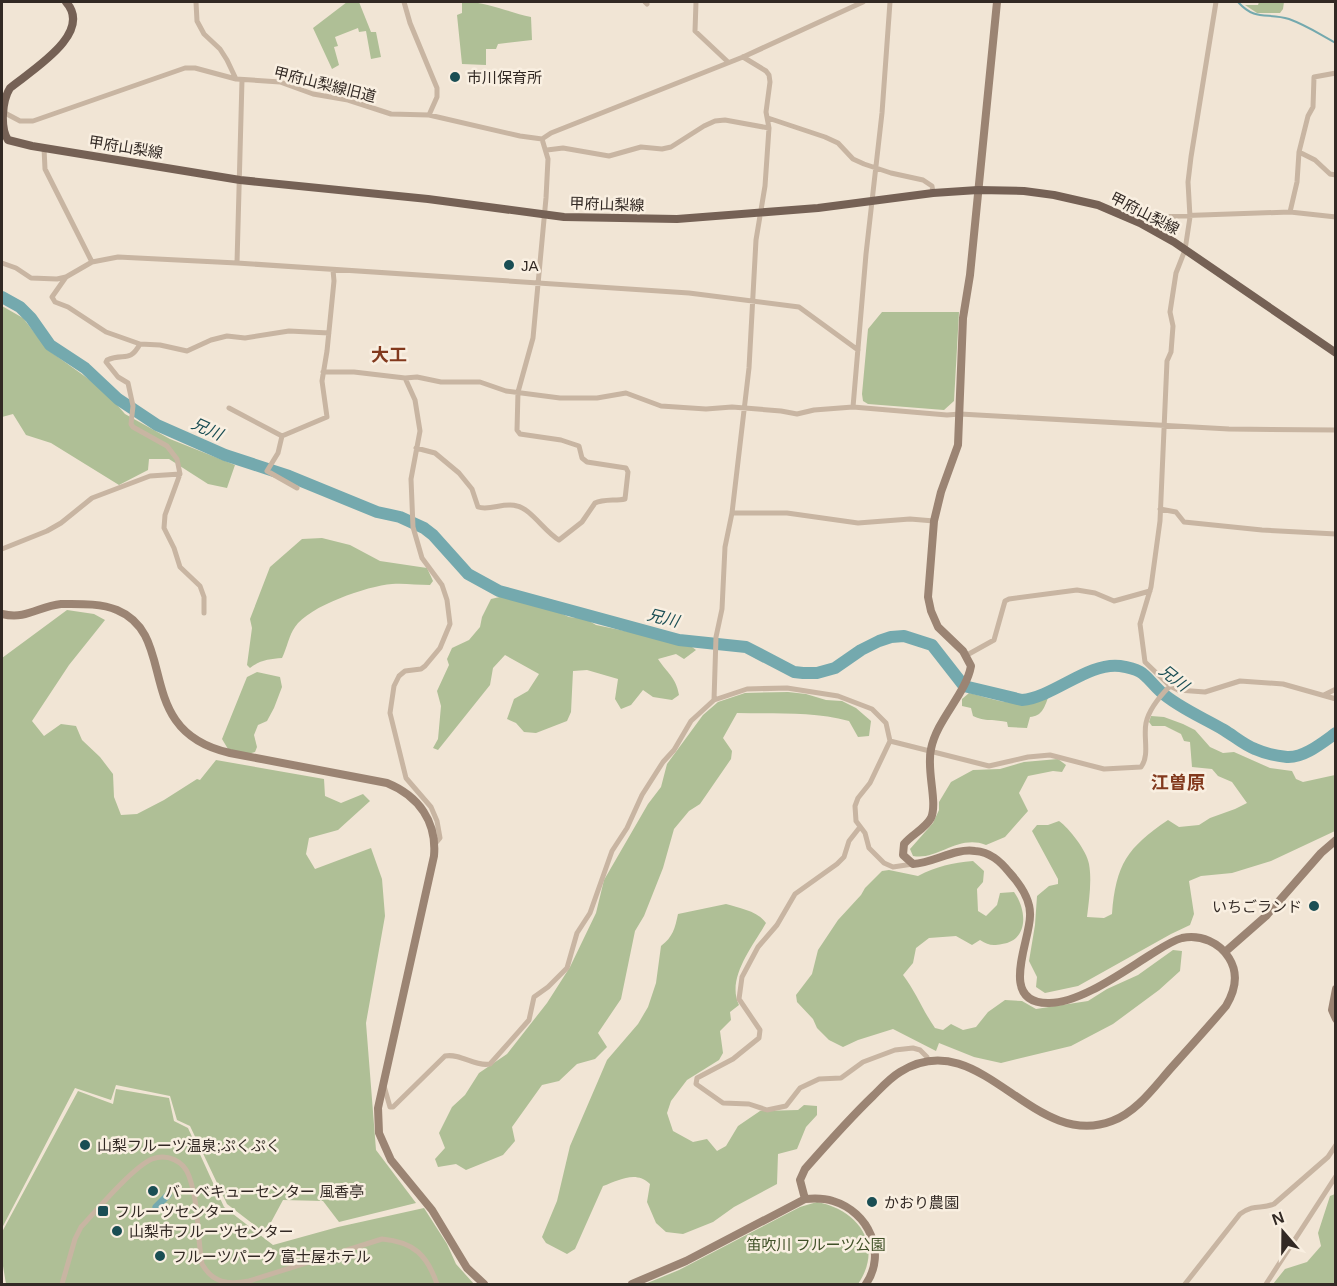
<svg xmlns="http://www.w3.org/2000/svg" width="1337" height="1286" viewBox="0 0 1337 1286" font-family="Arial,'Noto Sans JP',sans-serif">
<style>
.green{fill:#afbf96}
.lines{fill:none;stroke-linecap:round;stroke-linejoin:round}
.stream{stroke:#74a9ae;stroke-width:2}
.canal{stroke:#74a9ae;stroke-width:7}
.river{stroke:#74a9ae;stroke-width:12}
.street{stroke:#c8b5a2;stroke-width:5}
.secondary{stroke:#9b8473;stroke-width:8}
.primary{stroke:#756155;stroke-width:8}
.poi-dot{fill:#1a4e54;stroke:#f9efe1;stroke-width:2}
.labels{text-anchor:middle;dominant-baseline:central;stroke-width:5;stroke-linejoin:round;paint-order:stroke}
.poi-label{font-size:15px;fill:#322924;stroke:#f9efe1;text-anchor:start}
.street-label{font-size:15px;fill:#322924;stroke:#f9efe1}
.park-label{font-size:15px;fill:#405128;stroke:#f9efe1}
.water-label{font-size:16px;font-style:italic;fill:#1a4e54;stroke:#f9efe1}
.quarter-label{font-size:18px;font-weight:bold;fill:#82391d;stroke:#f9efe1}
</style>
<rect width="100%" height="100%" fill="#f1e5d5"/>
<path class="green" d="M347,2H359L371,32H376L381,57L371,59L366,31L359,32L358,28L335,37L338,46L334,47L339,65L332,69L313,28Z
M462,2C486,1 507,12 531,17L532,40L498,44L496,49H486V65L462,64L457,15L462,13Z
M1259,2H1284L1283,9L1280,13H1257L1245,5H1258Z
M2,306L23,318L48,350L104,390L125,414L170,439L235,465L227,488L208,484L169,459H149L148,470L119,485L51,443L26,435L13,414L2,417Z
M882,312H959L954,401L944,410L868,404L863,401L862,394L868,329Z
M322,538L350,545L380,561L427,568L433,581L430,585C417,585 404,583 392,584C367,586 309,606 295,627C289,635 287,648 282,658C270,659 260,660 250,668L247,665L252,628L250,619L270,567L302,539Z
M504,596L542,605L569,617L586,619L596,625L654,637L675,644L692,647L696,650L684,659L676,654L658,659C667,673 676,677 679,695L672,700L653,697L643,690L631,705L621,709L615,699L618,679L587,670L573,671L571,712L567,721L536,733L524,732L516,723L507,719L514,699L528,691L539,674L505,655L493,668L490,685L438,750L433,748L438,739L441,706L437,691L449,665L447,659L452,648L469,640L480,627L482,617L491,599Z
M67,610L94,614L105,620L69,665L32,721L44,736L61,724L76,726L82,740L100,757L113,774L114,797L121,815L137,814L164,800L197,779L200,780L216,760L324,779L325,796L341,803L363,794L370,801L338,830L309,838L306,854L315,869L371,848L382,879L385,916L366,1023L376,1150L416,1203L339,1222L323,1201L283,1200L269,1226L262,1231L227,1204L190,1126L177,1120L170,1096L116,1085L111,1100L75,1088L2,1228V658Z
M257,672L280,677L282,687L274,708L267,721L258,725L254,735L257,747L255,752L245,755L228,749L222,739L247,677Z
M788,692L806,694L826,700L842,701L856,708L871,721L869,736L858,737L849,721C813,711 774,714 737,713L723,738L732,751L731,759L700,804L689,811L674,829L663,868L644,916L635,931L621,999L598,1033L607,1047L595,1059L577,1064L559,1081L542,1085L512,1127L515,1141L503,1155L466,1170L456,1164L438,1167L435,1159L445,1148L439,1133L452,1107L465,1095L479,1073L507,1054L547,1003L570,967L596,913L604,880L648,804L661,787L667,764L703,715L718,702L745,693Z
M969,693C994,699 1019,710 1043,697L1048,698C1044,708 1042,716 1030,717L1027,728L1008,727L1007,722C996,719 984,722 973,716L971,708L962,706V699Z
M1151,716L1164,717L1183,724L1195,730L1210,747L1223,753L1234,752L1270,768L1292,771L1296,779L1303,782L1335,775V831L1271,861L1232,873L1201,876L1189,881L1194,914L1190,925L1171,934L1078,986L1045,993L1036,987L1037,977L1029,961L1035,925L1037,896L1049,886L1058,884V879L1032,831L1037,825H1048L1059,821C1069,828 1087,851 1089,864C1092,881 1089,900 1087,917L1104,918L1112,914C1116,864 1127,848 1168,820L1179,827L1199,825L1210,818L1235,809L1247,803L1232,782L1218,776L1212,769L1192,767L1190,742L1184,741L1181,734L1165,726H1152L1149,722Z
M1058,759L1066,765L1062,772L1053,771L1028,776L1019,793L1028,811L1005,837L986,845C958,834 937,861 913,856L910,849L933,823L939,810V802L951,782L973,770L1000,769L1024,762Z
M973,861L984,871L983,882L977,889L978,911L986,916L997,905L1000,893L1014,892C1027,910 1029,940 1002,944C992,946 988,945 980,940L972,945L956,936L929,938L916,948L913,963L903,975C916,992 923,1011 935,1028L943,1030L951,1024L963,1030L976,1027L988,1012L1005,1000L1022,1001L1036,1009L1088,1001L1107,989L1138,975L1173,950L1182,951L1180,971L1159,990L1113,1024L1071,1046L1001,1063L974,1057L939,1043L936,1051L893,1029L858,1040L843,1047L829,1040L817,1028L813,1019L797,1002L796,995L812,974L818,950L838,920L861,895L865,888L882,871L889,870L918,876C937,866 952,863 973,861Z
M726,904C739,908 758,911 766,923C753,946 726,978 739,1005L730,1012L731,1020L720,1031L723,1053L719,1060L687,1080L671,1101L667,1113L673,1131L693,1142L707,1139L717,1151L726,1146L738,1126L760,1111L798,1110L804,1105L817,1106V1115L806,1127L797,1149L778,1154L777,1184L734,1207L713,1222L683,1234L666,1232L656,1223L647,1202L650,1184C636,1170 619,1180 603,1186L575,1249L567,1254L546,1243L542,1237L557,1201L570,1146L595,1088L607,1060L638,1024L648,1007L656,983L661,946C673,937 675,928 678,914Z
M116,1089L169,1098L174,1121L188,1128L224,1207L273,1245L338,1227L424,1208L447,1244L456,1264L474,1284H6L2,1260V1232L78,1091L113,1104Z
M1335,1194V1284H1273L1285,1269L1307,1262L1321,1246L1318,1233L1330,1196Z
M817,1202C859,1210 884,1246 858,1284H645L679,1270L800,1207Z"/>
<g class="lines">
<path class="stream" d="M1238,2C1256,22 1267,12 1289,19C1308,26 1319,34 1336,43"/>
<path class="canal" d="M156,1207L168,1195"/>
<path class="river" d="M2,297L20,307L31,318L50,345L85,368L118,399L157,425L225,455L289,476L377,512L400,517L424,528L433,535L468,574L499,591L679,640L746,647L794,672L803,673H817L835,668L861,650L879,641L891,637L904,636L932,645L964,686L1022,700C1054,697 1088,662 1120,666C1146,670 1144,676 1161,692C1179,708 1204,718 1224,730C1234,736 1244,745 1255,749C1264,753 1277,756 1287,757C1304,758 1322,743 1336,733"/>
<path class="street" d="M196,2L197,21L204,34L220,49L227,60L236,79
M404,2L410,23L437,88V97L429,115
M645,2L647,4
M696,2L695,31L728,62
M890,2L882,113L866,254L853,407L947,415L960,414L1229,429L1336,430
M1216,2L1191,157L1188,182L1190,217L1185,250L1176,273L1170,312L1173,326L1171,352L1167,361L1160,521L1151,587L1140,624L1145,662L1170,686L1178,690L1205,692L1240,681L1283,684L1336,699
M3,112L20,121H33L185,68H195L236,79L280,82L313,94L348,100L391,114L429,115L520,136L542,139L548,159L546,198L533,338L518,392L517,430L520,434L561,440L579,446L582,458L587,462L626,468L628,472L625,499C616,501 603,499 595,503L582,522L559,540C545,532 531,509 517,506C504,502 490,511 478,507L472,489L459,473L435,453L416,448
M768,118L825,137L838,143L853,159L864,164L891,173L923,180L932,186L933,193
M542,139L551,133L743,57L863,2
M44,148L45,169L92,262
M547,150L563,148L609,156L641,147L662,149L671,147L704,126L715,121L725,120L769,128
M1299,152L1315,160L1330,174L1336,175
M1290,212L1297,182L1299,152L1308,116L1313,107L1314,77L1336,73
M1140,223L1145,217L1290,212L1336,217
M2,263L16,268L31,278L57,279L66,277L92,262L118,257L237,263L689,293L799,307L858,350
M237,263L242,80
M66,277L52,297L55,302L68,307L106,332L140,344L160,345L187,351L211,340L227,336L245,338L289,331L329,333
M140,344C129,364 124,352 107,360L106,362L118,377L128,383L133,406L131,424L133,427L167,446L177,459L180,474L165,515L164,528L174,548L180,567L200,586L204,597V613
M323,372H354L405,378L417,377L441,382H480L506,391L560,398H597L626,393L661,406L706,409L732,407L781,411L797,414L814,410L853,407
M405,378L415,400L420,431L411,479L413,527L422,558L442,585L447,600L450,624L440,648L425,666L421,669L405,671L399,676L394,686L390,713L406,778L431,807L437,821L440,838L435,844
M229,408L282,436
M282,436L327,417L322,381L327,351L334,281L333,270
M282,436L278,453L267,471L297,488
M1160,509L1176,512L1184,522L1262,530L1336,534
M732,513H787L858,523L910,519L934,521
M2,549L47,531L61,523L92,498L150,476L180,474
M967,655L994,640L1005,601L1009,599L1077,590L1095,593L1114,601L1150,591
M1324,695L1336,689
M714,700L716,637L722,609L725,547L732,513L749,368L756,240L765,186L769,128L766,112L770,82L769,75L766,71L743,57
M890,741L989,766L1028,757L1050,755L1104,769L1141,767C1150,755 1143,737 1146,723C1149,709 1160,696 1170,686
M860,827L849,841L844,857L837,864L795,894L777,925L758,947L742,977L739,999L760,1030L759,1038L733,1059L697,1078L696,1084L723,1103L749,1104L767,1110L786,1106L800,1088L819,1079L841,1078L863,1062L895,1050L913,1048L920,1050L927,1057L928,1061
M384,1086L390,1107H393L445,1056C461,1053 475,1067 490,1064L529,1020L534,997L548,987L567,968L577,933L590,913L612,851L627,828L642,795L663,762L674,750L691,721L714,700L747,689L787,688L838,696L872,709L886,723L890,741L870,783L858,798L855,806L856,821L865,833L869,848L884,863L893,867L913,864
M62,1284L75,1239L81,1227C96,1211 133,1167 152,1159C167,1153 184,1161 189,1176C199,1204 197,1235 202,1264C213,1283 227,1285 249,1281L382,1239C414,1242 427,1255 437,1284
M1185,1284L1240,1214C1256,1203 1260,1210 1274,1204L1328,1157L1336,1145
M1266,1284L1336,1176"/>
<path class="secondary" d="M2,614C27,620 39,606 61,604C79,604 100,603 117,610C180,636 131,731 230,753L387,783C419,796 437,822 434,856L378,1108L379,1133L391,1160L432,1210L467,1268L484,1284
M1225,952L1266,916L1321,853L1336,840
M1336,989L1332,1010L1336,1019
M805,1199L800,1180L805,1169C827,1144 849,1119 873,1096C882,1087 890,1078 900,1072C980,1022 1032,1152 1112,1121C1137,1112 1155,1086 1172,1067C1190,1047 1209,1026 1226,1006C1235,991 1239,974 1229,958C1220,943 1201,934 1182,938C1171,941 1160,949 1150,955C1124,971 1079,1004 1048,1003C998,1003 1030,941 1030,916C1031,899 1020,884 1009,872C1000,861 990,852 975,851C954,848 934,863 913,864L903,855L904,844C912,834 925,829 931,818C938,802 926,770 931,749C937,719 966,694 971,666L963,651L938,627L931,611L928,597L934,521L941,492L958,445L963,318L970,275L997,2
M632,1284L686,1261L805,1199C815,1198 824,1198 833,1201C869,1212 887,1253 866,1284"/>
<path class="primary" d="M66,2C94,33 32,70 10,88C2,101 0,128 8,140L32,146L240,180L428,199L564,217L677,219L818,208L933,193L978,190L1024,191L1054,195L1098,205L1140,223L1174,242L1336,353"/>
</g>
<g class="poi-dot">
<circle cx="455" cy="77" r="6"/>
<circle cx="509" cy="265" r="6"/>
<circle cx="1314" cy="906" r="6"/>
<circle cx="85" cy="1145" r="6"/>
<circle cx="153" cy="1191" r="6"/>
<circle cx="872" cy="1202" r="6"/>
<rect x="97" y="1205" width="12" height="12" rx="3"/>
<circle cx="117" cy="1231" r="6"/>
<circle cx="160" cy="1256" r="6"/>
</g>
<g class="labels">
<g class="poi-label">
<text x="467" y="77">市川保育所</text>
<text x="521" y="265">JA</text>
<text x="1302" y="906" text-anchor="end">いちごランド</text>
<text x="97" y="1145">山梨フルーツ温泉;ぷくぷく</text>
<text x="165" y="1191">バーベキューセンター 風香亭</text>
<text x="884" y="1202">かおり農園</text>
<text x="115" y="1211">フルーツセンター</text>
<text x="129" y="1231">山梨市フルーツセンター</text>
<text x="172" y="1256">フルーツパーク 富士屋ホテル</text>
</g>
<g class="street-label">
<text transform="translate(325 84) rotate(14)">甲府山梨線旧道</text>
<text transform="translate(126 147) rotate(9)">甲府山梨線</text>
<text transform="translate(607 204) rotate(2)">甲府山梨線</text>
<text transform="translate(1145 213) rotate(27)">甲府山梨線</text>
</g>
<g class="park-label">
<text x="816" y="1244">笛吹川 フルーツ公園</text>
</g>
<g class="water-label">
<text transform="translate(207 429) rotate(24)">兄川</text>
<text transform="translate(663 618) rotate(14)">兄川</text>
<text transform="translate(1174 678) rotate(38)">兄川</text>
</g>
<g class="quarter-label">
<text x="389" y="355">大工</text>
<text x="1178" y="783">江曽原</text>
</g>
</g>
<rect width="1337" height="1286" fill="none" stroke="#322924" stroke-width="6"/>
<g transform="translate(1283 1232) rotate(340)" stroke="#f9efe1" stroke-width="4.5" paint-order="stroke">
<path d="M0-4.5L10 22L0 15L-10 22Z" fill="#322924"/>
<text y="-9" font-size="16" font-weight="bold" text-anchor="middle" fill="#322924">N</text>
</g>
</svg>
